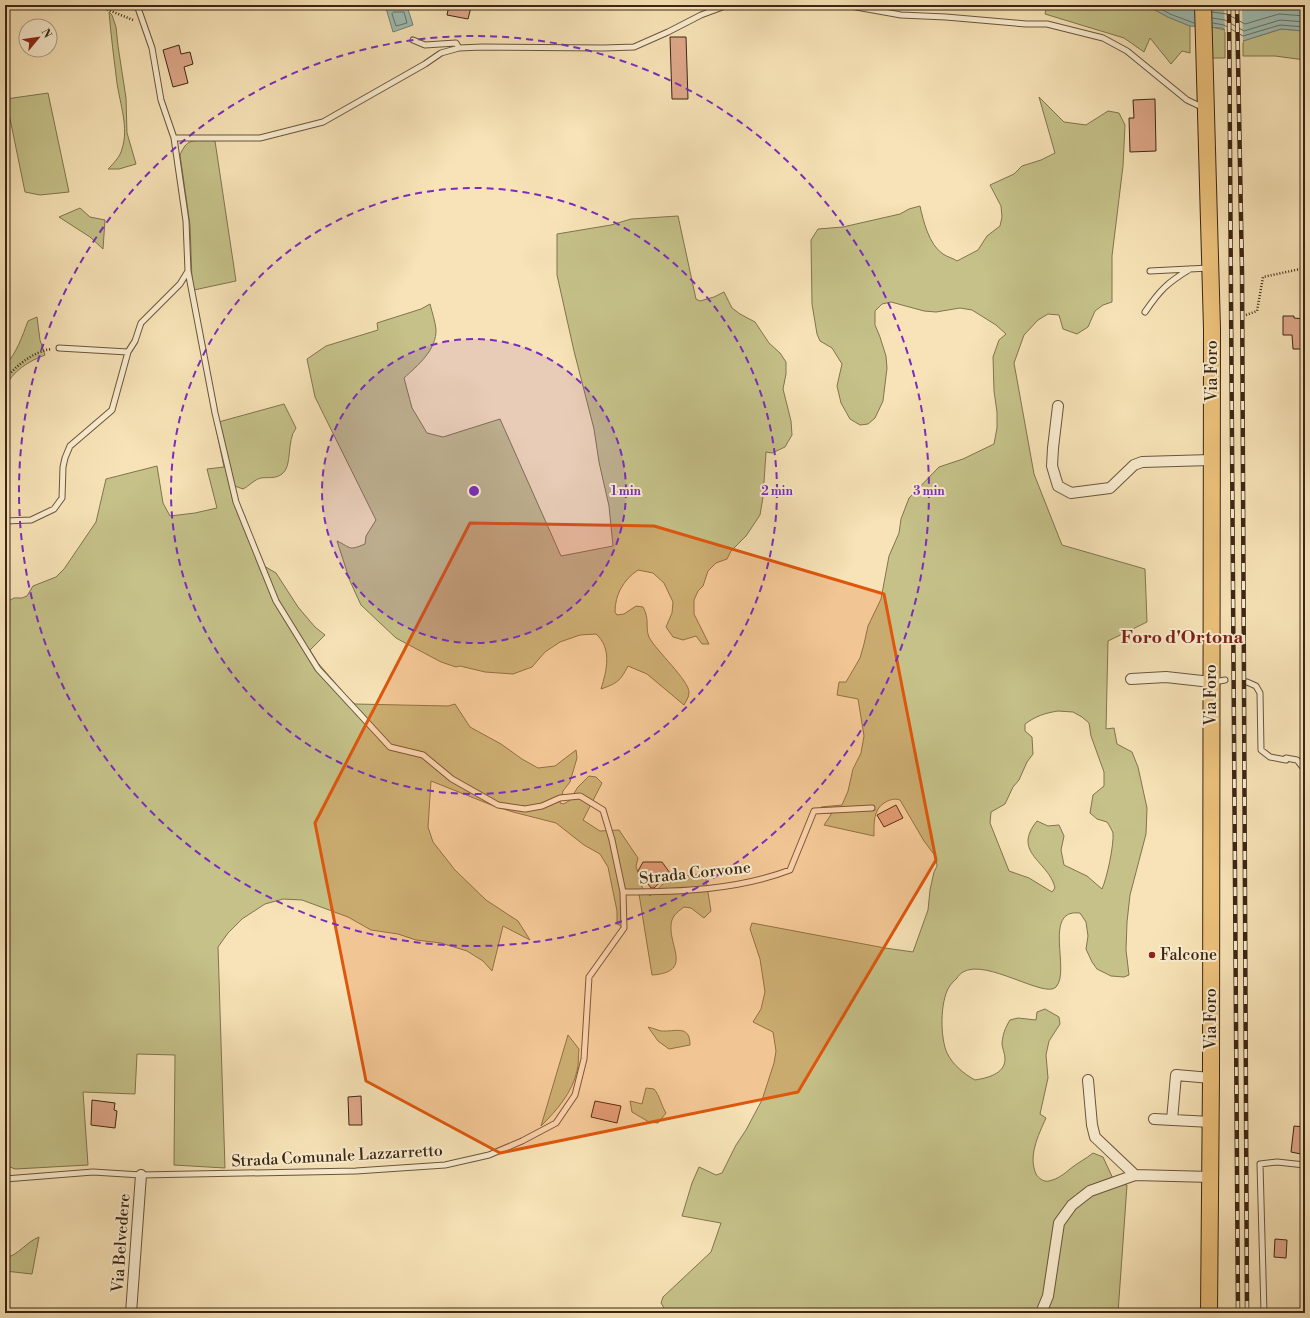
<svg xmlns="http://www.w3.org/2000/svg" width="1310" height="1318" viewBox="0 0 1310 1318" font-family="'Libre Bodoni',serif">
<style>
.green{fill:#c5c189;stroke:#80744e;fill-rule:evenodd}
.water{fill:#9ebdb4;stroke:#768174}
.pier{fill:#f7e3b7}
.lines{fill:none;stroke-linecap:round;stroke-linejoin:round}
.shore{stroke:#6c7264;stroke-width:1}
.building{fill:#dfa88a;stroke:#3b2614}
.lane-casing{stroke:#6a553d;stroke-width:7}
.street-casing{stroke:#6a553d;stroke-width:12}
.primary-casing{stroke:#3b2614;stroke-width:18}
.path{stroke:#3b2614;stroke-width:2.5;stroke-dasharray:1 2;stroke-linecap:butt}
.lane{stroke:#faedd0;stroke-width:5}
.street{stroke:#faedd0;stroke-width:10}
.primary{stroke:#ecc27c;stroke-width:16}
.rail-casing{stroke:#3b2614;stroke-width:4.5}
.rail{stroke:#faedd0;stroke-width:3;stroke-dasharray:9;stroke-linecap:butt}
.marked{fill:#df560c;fill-opacity:0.2;stroke:#df560c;stroke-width:3;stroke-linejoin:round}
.ring{fill:none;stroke:#7b2cbf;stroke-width:2;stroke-dasharray:7 5}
.poi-dot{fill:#8f2418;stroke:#faedd0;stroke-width:1.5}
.labels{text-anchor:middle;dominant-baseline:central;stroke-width:4;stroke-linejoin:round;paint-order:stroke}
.street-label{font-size:16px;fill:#3b2614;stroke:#faedd0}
.poi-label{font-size:16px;fill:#3b2614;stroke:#faedd0;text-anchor:start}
.quarter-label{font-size:18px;font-weight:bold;fill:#7a1f14;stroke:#faedd0}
.centre{fill:#7b2cbf;stroke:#faedd0;stroke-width:2}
.ring-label{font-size:12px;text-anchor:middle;font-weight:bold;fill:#7b2cbf;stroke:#faedd0;stroke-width:4;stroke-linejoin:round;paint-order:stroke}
</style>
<rect width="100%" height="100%" fill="#f7e3b7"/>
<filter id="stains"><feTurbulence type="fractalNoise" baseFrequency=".005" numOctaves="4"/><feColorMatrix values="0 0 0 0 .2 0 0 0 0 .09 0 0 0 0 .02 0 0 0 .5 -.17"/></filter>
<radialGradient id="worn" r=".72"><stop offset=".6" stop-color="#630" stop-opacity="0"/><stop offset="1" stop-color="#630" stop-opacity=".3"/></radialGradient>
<path class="green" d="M1047,5H1146L1168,17L1190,26V53L1182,51L1171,64L1150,38L1144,52L1124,38L1045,14Z
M109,12L112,15L116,27L118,46L126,98L127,133L136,164L119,169H108C113,164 120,157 122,149C129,128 120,104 117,83C114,59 111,36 109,12Z
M1212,27L1225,30V58H1207Z
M1281,29L1305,31V60L1275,56H1243V41Z
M48,93L69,192L40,195L25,192L6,99Z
M1039,97L1064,122L1086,125L1108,111L1119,113L1125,125L1123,166L1112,256V302L1103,305L1095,311L1088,327L1077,334L1063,329L1059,315L1048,314L1038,320L1024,335L1014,363L1034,474L1062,545L1145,569L1147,622L1108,641L1106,729L1114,728L1117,744L1132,752L1138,767L1147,808L1146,834L1130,895L1127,922L1126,950L1129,975L1124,977L1111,976L1097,969L1092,962L1086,949L1088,936L1086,922L1080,913C1042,908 1071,971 1056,987C1045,999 986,958 963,972C961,973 958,976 957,978C954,981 951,984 949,987C940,1002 940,1037 947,1053C953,1065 964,1074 975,1080C987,1078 1005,1074 1005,1059C1005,1053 1002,1048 1002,1043C1003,1034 1005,1028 1010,1020L1018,1018L1036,1020L1037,1012L1045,1009L1059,1017L1060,1024L1049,1041L1046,1055L1048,1078L1040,1114L1046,1118C1038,1136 1028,1156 1036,1174C1039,1179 1044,1182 1049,1181C1058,1179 1064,1174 1070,1169C1077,1163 1086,1159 1093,1153L1103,1157L1115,1183L1127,1185L1118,1313H667L661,1303L663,1297L711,1252L721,1223L682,1216L692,1183L699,1167L716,1175L722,1173L736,1145L746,1130L762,1100L774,1063L776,1051L773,1032L753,1022L761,1009L765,992L760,959L750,929L752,923L885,948L913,952L928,910L930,890L934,872L937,866L936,857L924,841L900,800C894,798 889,800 884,803C873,810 874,824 874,836L824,825L832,813H820L821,807L842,805L848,791L853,769L861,753L864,736L858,699L837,695L839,682H846L860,658L864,644L868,626L881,599L889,556L899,533L901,519L909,498L939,467L963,459L994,444L997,428V412L994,391L993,357L999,340L1006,334L996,325L972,310L960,308L936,312L924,311L891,302L882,304L875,311V325L880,337L886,356L887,368L883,401L875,418L868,424L860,425L850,419L841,403L837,386L842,364L832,348L820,341L817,334L812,304L811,240L818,229L843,227L900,214L909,209L920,206C923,220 929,245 943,254C947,257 953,258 957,261L978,250L987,236L1000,226L1002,217L1001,206L990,185L1014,174L1022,166L1041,160L1055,153ZM1058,711L1073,712L1082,717L1089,723L1091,736L1104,772V786L1093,795L1090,813L1097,819L1107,822C1109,825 1112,830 1113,833C1114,845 1107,878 1102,889L1087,876L1064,865L1061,850L1064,836L1059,825L1048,826L1037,821C1011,853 1049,861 1055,888L1052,892L1029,878L1009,871L990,823L991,812L1005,804L1013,787L1019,780L1027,762L1033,754L1032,737L1025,731V724C1036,716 1045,713 1058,711Z
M208,140L215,141L236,281L194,290L192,280L190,225L180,155C187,139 191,141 208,140Z
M80,208L90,217L105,220L103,249L90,237L59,217Z
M678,216L696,299L700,301L714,297L724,292L732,308L740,314L755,322L769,343L780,353L786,362V374L783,389L791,421L792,435L785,447L772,453L766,452L763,497L760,515L746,536L731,551L727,559L716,563L708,571L703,586L698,591L694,600V614L709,644H702L696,636L683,640L673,637L666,627L672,613L673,602L664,583L653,573L638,570C623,580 615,595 615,612L617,615L624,614L636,606L643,607C650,619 645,628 649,637C656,651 690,681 689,693C689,697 686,701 684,705L647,674L628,666C620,681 618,683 601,689C607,670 612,648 596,634L580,635L560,642L545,652L532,667L513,674L485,672L460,666L456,667L441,662L396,638L361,605L350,581L337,541C352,548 348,551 365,544L366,536L376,520L315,397L307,359L326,346L378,330L377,323L421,309L430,304C432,312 435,321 436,329C437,350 417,366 404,378L412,408L427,433L443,437L500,419L561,556L613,546L609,506L599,462L594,429L574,351L557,275V234L611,225L631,219Z
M37,317L40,340L45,355C29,361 12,371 5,388V366C17,352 22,337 28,321Z
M284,404L296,428C286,441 293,466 282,474C275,479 269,477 261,478C255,479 249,486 243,489L232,485L231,491L264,566L276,573L298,607L315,627L325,635L310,650L318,663L349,699L355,704L448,706L455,704L470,727L501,744L522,759L538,768L555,766L576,750L577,758L570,782L563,791L560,803L563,804L569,801L578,787L589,776L596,777L602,783L583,820L600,831L619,830L638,858L636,866L642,887L650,896L674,874L687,876L705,874L711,911L704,918L691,908L684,907C679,911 674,914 672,920C665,943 696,972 652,975L639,894L625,893L626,928L617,924V911L608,867L600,854L584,845L556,823L513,812L494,806L431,781L428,827L433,842L455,870L486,900L518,921L530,940L503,926L492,971L483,961L467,951L441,943L416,940L398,934L371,930L348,917L302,900L283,899L265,904L242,919L228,933L218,947L225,1168L174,1165L175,1055L137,1054L135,1094L83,1092L88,1165L15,1169L5,1165V603L14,598H22L27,596L33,586L56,577L64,569L96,522L106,479L157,466L163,503L170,516L195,513L217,508L207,469L224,467L215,423Z
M648,1027C653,1028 657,1030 661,1031C675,1032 690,1024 690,1045L669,1049L658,1041Z
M568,1035L579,1049C578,1056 579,1064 577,1071C572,1093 557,1110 541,1126Z
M646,1088L654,1089C660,1096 661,1105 666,1113L658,1123L649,1122L632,1112L630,1101L642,1104Z
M39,1237L32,1274L5,1271V1258C19,1255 26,1242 39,1237Z"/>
<path class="water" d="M385,5H396L397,9L407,6L413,25L393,32Z
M1146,5H1305V31L1281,29L1243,41L1222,28L1190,26L1168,17Z"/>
<path class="pier" d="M1224,5H1242L1243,43L1225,32Z"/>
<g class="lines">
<path class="shore" d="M1154,5L1170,14L1194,23
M394,12H404L407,23L396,26L392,14Z
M1212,12L1227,14L1245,24L1279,14L1305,16
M1212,18L1225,20L1244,31L1280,20L1305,22
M1213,23L1224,25L1243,36L1280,25L1305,27"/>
</g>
<path class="building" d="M449,5L471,7L468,19L447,15Z
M670,37H686L688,99H672Z
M179,45L181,54L190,52L193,64L184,67L188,83L173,87L163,50Z
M1155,99L1156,151L1130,152L1129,118H1134L1133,100Z
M1283,316H1294V318L1305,319V349H1293L1292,335H1283Z
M896,805L903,818L884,827L877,815Z
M643,862H662L670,873L654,888H651L638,871Z
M361,1096L362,1125H349L348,1097Z
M92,1100L115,1103L114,1110L117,1111L115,1128L91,1125Z
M595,1101L621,1106L617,1123L591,1117Z
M1294,1126L1305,1127V1152L1301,1151V1154L1291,1152Z
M1275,1239L1287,1240L1286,1258L1274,1257Z"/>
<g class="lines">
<defs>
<path id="lane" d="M845,5L901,15L946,17L1026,24H1047L1103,38L1127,51L1187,100L1204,108
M413,40L425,45L456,43L459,48
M174,138H260L323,122L425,64L441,53L459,48L482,47L604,48L634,47L668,32L701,15L728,5
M1150,271L1209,268
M1145,312C1160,290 1167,283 1190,269
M59,348L128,352
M5,521L31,520L54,509L62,498L63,467L65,458L70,446L112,410L128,352L135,341L141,323L180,284L188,271L186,221L174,138L161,100L152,48L137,5
M1214,682L1225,680
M1247,682L1256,686L1260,693L1261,750L1270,757L1286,760V758L1297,760L1305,770
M623,892C679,892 738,890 790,870L814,811L872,808
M5,1179L93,1172L141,1175L356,1171L445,1165L489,1155L522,1141L556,1123L575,1095L584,1059L589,977L624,928L623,892L612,840L603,810L580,796L560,798L542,806L525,809L498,805L452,779L423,755L390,747L318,669L276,601L236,502L215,413L188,271
M1264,1313L1260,1164L1277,1162L1305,1165"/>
<path id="street" d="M1058,406L1053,448L1052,466L1058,486L1071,493L1110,488L1134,465L1142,462L1211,460
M1131,679L1166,677L1211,682
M1088,1080L1092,1125L1095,1137L1135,1175
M1154,1119L1211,1122
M1172,1120L1176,1075L1211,1078
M131,1313L141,1175
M1041,1313L1048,1296L1059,1223L1072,1205L1090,1191L1135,1175L1211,1177"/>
<path id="primary" d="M1203,5L1212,329L1211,1078L1209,1313"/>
</defs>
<use href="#lane" class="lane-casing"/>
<use href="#street" class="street-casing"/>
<use href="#primary" class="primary-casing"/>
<path class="path" d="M96,5L133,20
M1246,315L1257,311L1263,277L1305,268
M5,379C17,365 34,351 52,349"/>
<use href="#lane" class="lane"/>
<use href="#street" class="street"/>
<use href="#primary" class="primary"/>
<defs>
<path id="rail" d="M1229,5L1238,1313
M1237,5L1242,272L1247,1313"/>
</defs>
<use href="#rail" class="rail-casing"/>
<use href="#rail" class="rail"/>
</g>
<path class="marked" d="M470,523L654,526L884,594L936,860L798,1092L500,1153L366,1081L315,823Z"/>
<circle cx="474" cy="491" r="152" fill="#7b2cbf" fill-opacity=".12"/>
<g class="ring">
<circle cx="474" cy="491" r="152"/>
<circle cx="474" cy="491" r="303"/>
<circle cx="474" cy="491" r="455"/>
</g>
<circle class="poi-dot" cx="1152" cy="955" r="4"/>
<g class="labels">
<g class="street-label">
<text transform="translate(1212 371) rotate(-90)">Via Foro</text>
<text transform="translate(1211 695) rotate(-90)">Via Foro</text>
<text transform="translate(695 873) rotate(-6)">Strada Corvone</text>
<text transform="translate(1211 1019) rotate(-90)">Via Foro</text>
<text transform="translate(337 1156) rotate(-3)">Strada Comunale Lazzarretto</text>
<text transform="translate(121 1243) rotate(-86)">Via Belvedere</text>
</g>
<g class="poi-label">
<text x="1160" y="955">Falcone</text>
</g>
<g class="quarter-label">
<text x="1182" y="637">Foro d'Ortona</text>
</g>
</g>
<circle cx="474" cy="491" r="6" class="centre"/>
<g class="ring-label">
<text x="626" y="495">1 min</text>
<text x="777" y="495">2 min</text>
<text x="929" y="495">3 min</text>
</g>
<rect width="1310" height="1318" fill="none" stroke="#f7e3b7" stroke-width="20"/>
<rect x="6" y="6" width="1298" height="1306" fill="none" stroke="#3b2614" stroke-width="2"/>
<rect x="10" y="10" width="1290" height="1298" fill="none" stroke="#3b2614"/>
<g transform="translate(38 38) rotate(61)"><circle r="19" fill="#faedd0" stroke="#ae9d85"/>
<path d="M0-3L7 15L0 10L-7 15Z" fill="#8f2418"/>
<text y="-6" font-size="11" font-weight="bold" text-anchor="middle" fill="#3b2614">N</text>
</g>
<rect width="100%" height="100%" filter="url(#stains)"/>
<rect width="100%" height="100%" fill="url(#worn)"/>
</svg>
